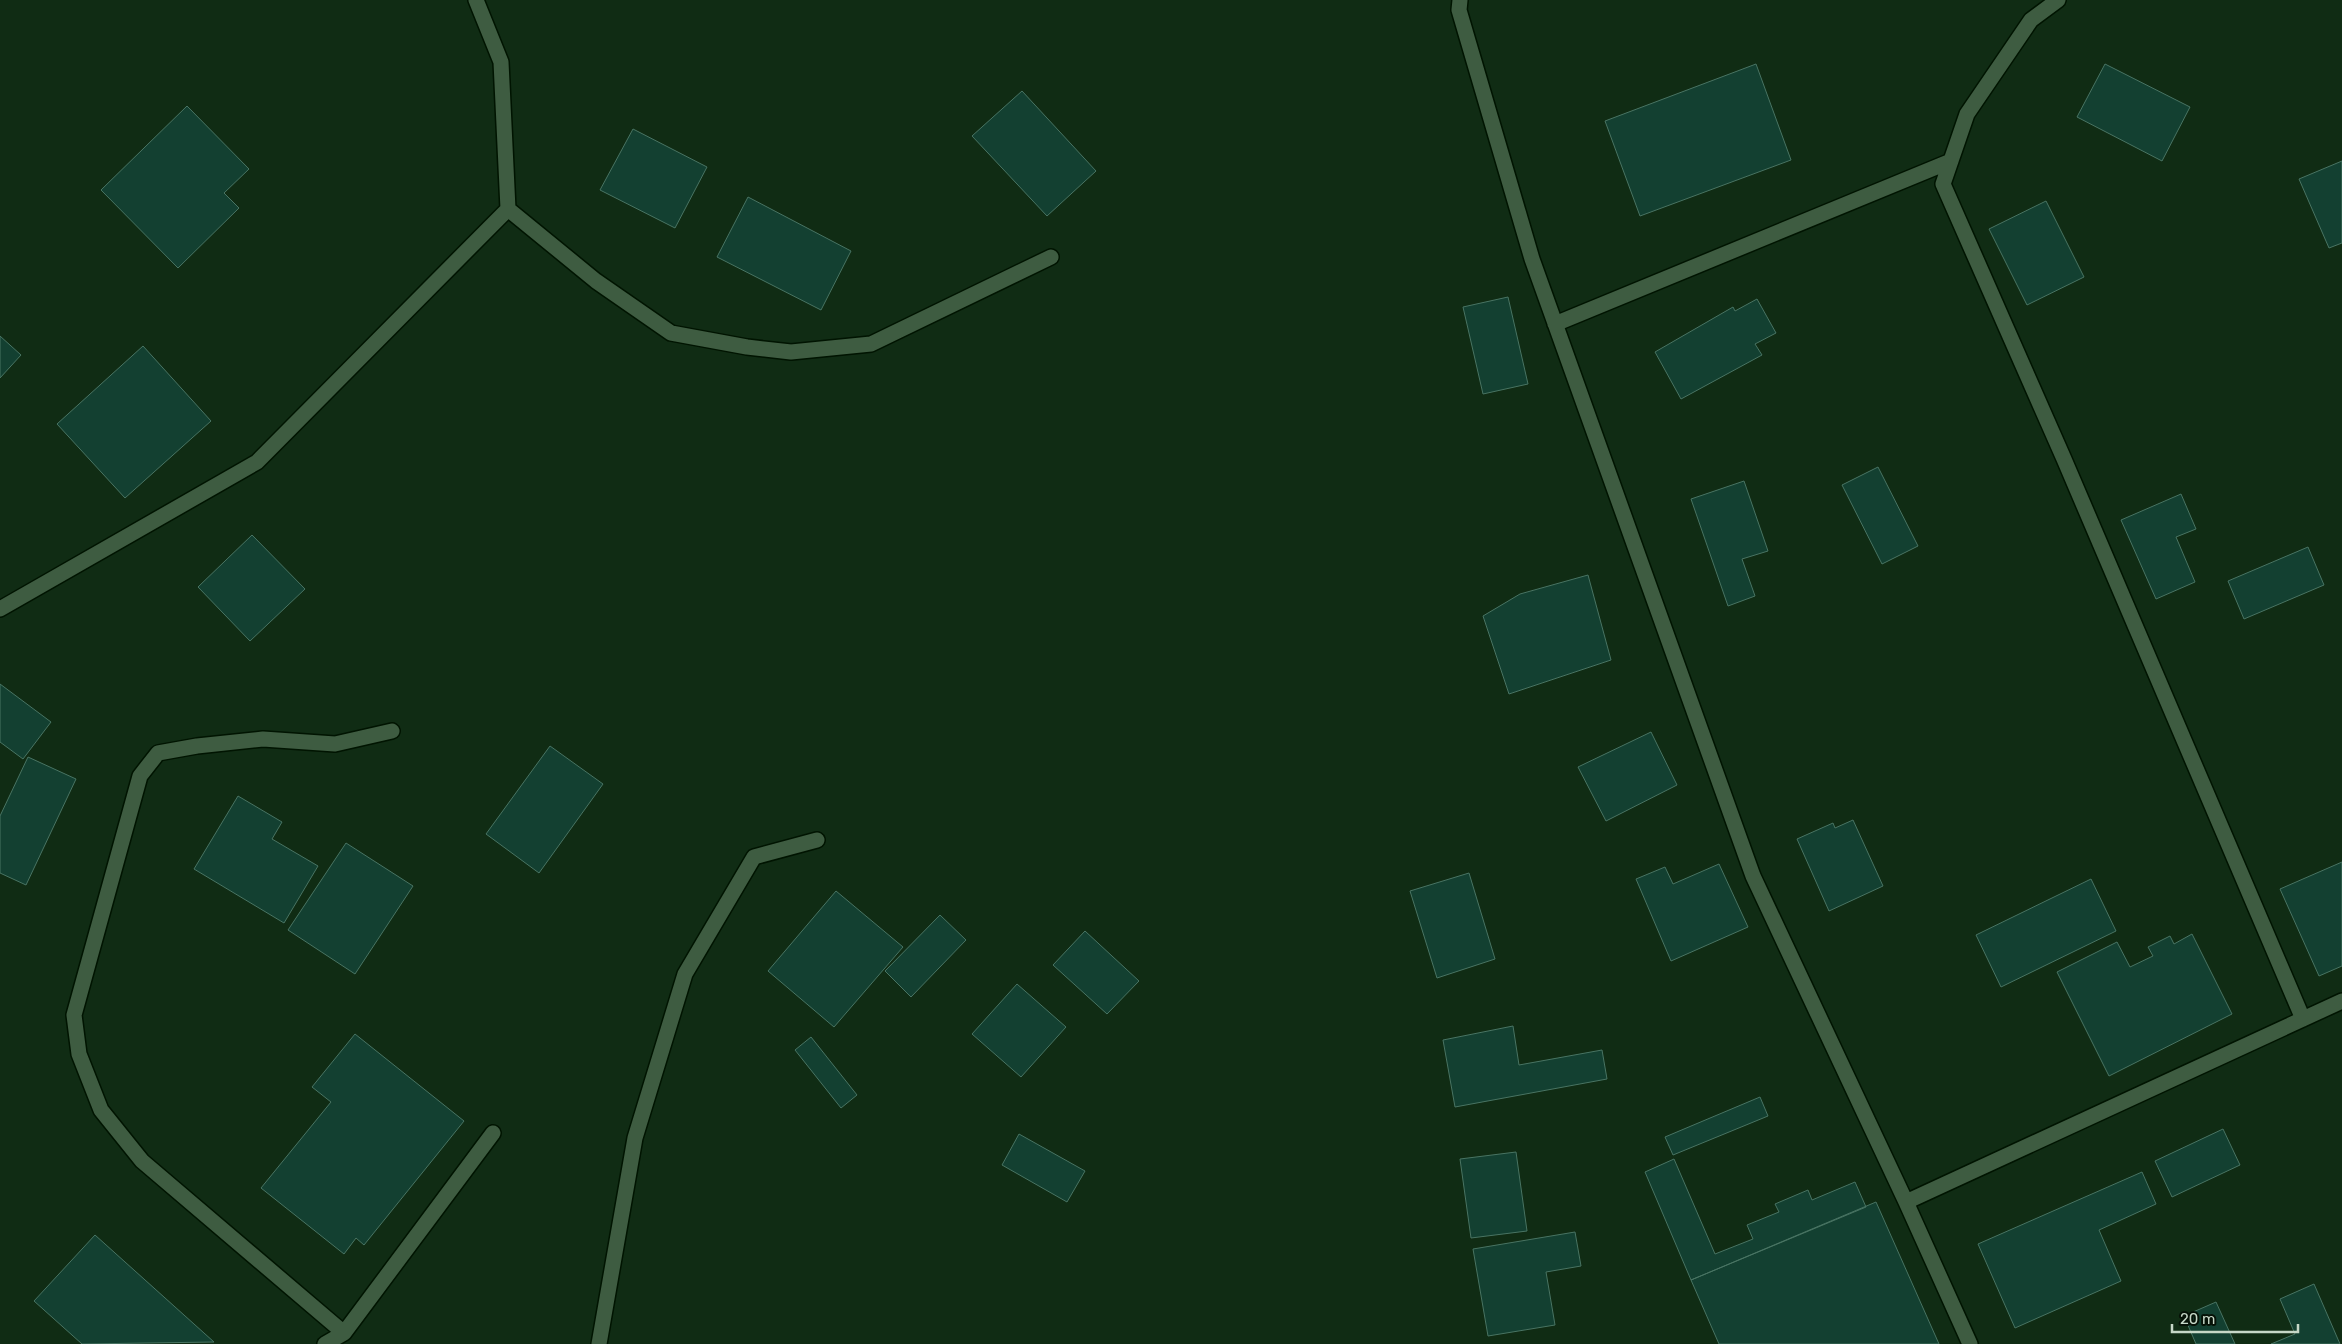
<svg xmlns="http://www.w3.org/2000/svg" width="2342" height="1344" viewBox="0 0 2342 1344" font-family="Rubik,sans-serif">
<style>
.building{fill:#134031;stroke:#497463}
.lines{fill:none;stroke-linecap:round;stroke-linejoin:round}
.street-casing{stroke:#001401;stroke-width:18}
.street{stroke:#3e5c41;stroke-width:15}
</style>
<rect width="100%" height="100%" fill="#102c14"/>
<path class="building" d="M1756,64L1791,160L1640,216L1605,121Z
M2105,64L2190,107L2162,161L2077,117Z
M1022,91L1096,171L1047,216L972,136Z
M187,106L249,169L224,193L239,208L178,268L101,190Z
M633,129L707,167L675,228L600,190Z
M2342,161V243L2329,248L2299,179Z
M748,197L851,251L821,310L717,257Z
M2046,201L2084,277L2027,305L1989,229Z
M1508,297L1528,384L1483,394L1463,307Z
M1757,299L1776,333L1755,344L1762,355L1681,399L1655,352L1733,307L1735,311Z
M0,336L21,355L0,378Z
M143,346L211,421L125,498L57,424Z
M1878,467L1918,546L1882,564L1842,485Z
M1744,481L1768,551L1742,559L1755,596L1728,606L1691,499Z
M2181,494L2196,529L2176,537L2195,582L2156,599L2121,520Z
M252,535L305,589L250,641L198,587Z
M2308,547L2324,585L2244,619L2228,581Z
M1588,575L1611,660L1509,694L1483,616L1520,594Z
M0,684L51,722L23,759L0,742Z
M1651,732L1677,785L1606,821L1578,767Z
M550,746L603,784L539,873L486,834Z
M28,757L76,779L26,885L0,873V816Z
M238,796L282,822L272,839L318,866L284,923L194,869Z
M1853,820L1883,886L1829,911L1797,839L1833,823L1835,828Z
M346,843L413,886L355,974L288,930Z
M2342,862V966L2319,976L2280,889Z
M1719,864L1748,927L1671,961L1636,879L1665,867L1673,884Z
M1469,873L1495,959L1437,978L1410,891Z
M2091,879L2116,931L2001,987L1976,935Z
M836,891L903,947L834,1027L768,971Z
M940,915L966,940L911,997L885,971Z
M1085,931L1139,981L1107,1014L1053,965Z
M2192,934L2232,1014L2109,1076L2057,972L2117,942L2130,967L2153,956L2148,947L2170,936L2174,944Z
M1017,984L1066,1027L1021,1077L972,1034Z
M1513,1026L1519,1065L1602,1050L1607,1079L1455,1107L1443,1040Z
M355,1034L464,1121L364,1245L356,1238L344,1254L261,1188L331,1102L312,1087Z
M811,1037L857,1095L841,1108L795,1050Z
M1760,1097L1768,1116L1673,1155L1665,1137Z
M2223,1129L2240,1165L2172,1197L2155,1161Z
M1019,1134L1085,1171L1067,1202L1002,1165Z
M1516,1152L1527,1231L1471,1238L1460,1159Z
M1674,1159L1715,1254L1753,1239L1747,1225L1779,1212L1775,1204L1808,1190L1812,1200L1855,1182L1866,1207L1691,1280L1645,1172Z
M2142,1172L2156,1204L2099,1230L2121,1281L2015,1328L1978,1244Z
M1876,1202L1939,1344H1719L1691,1280Z
M1575,1232L1581,1266L1546,1272L1555,1325L1488,1336L1473,1249Z
M95,1235L214,1342L82,1344L34,1301Z
M2314,1284L2340,1344H2271L2295,1334L2280,1299Z
M2216,1302L2235,1344H2196L2184,1316Z"/>
<g class="lines">
<defs>
<path id="street" d="M476,0L501,62L508,209L596,281L671,333L747,347L791,352L871,344L1051,257
M1460,0L1459,10L1532,259L1753,876L1906,1202L1970,1344
M2058,0L2031,20L1967,114L1943,184L2064,459L2303,1019
M1555,324L1951,161
M0,609L257,462L508,209
M1906,1202L2342,1001
M344,1333L142,1161L101,1110L79,1054L74,1015L140,776L158,753L197,746L263,739L335,744L392,731
M325,1344L344,1333L493,1133
M599,1344L635,1138L685,974L754,857L817,840"/>
</defs>
<use href="#street" class="street-casing"/>
<use href="#street" class="street"/>
</g>
<path d="M2172 1324v8h126v-8" fill="none" stroke="#c6d7c7" stroke-width="2.5"/>
<text x="2180" y="1324" font-size="15" fill="#c6d7c7" stroke="#061207" stroke-width="4" paint-order="stroke">20 m</text>
</svg>
